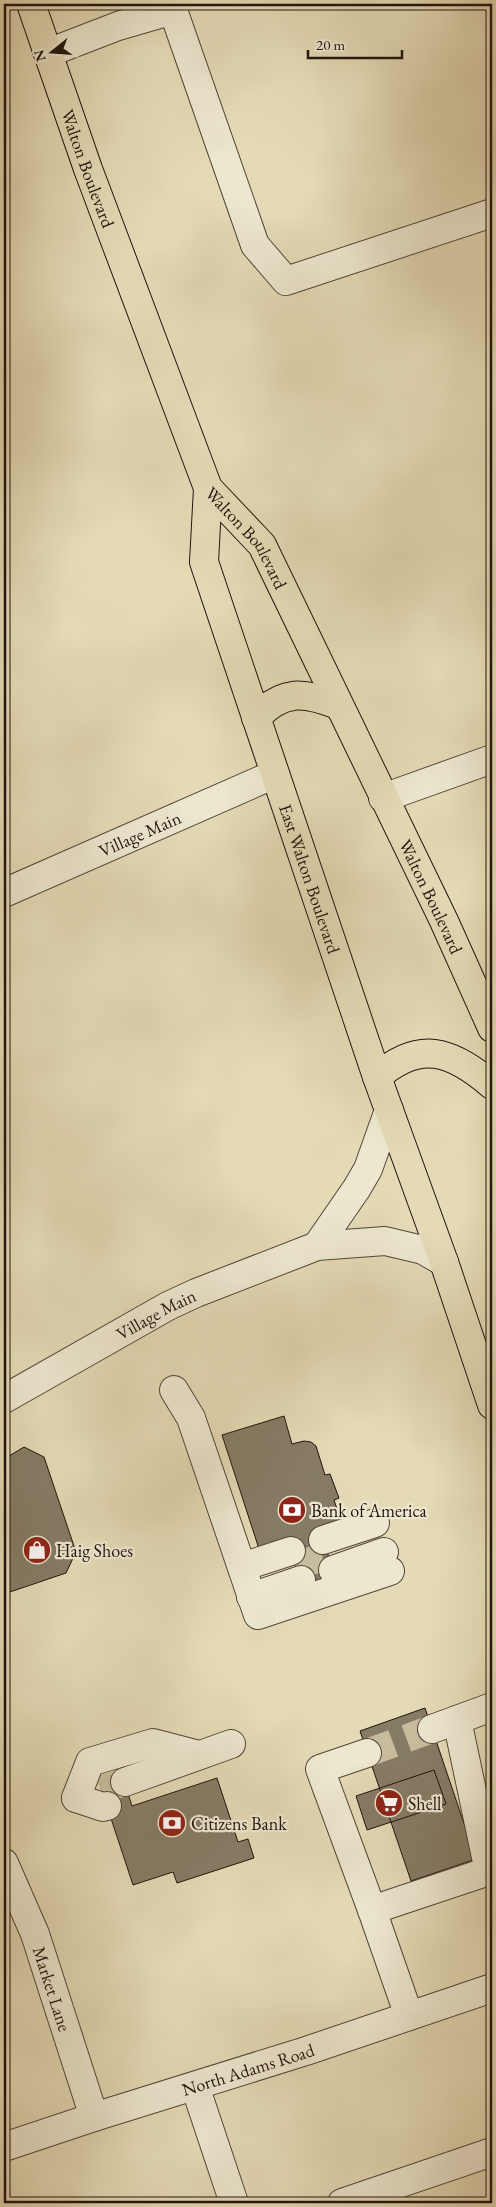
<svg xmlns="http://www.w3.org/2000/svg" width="496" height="2207" viewBox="0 0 496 2207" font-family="'EB Garamond',serif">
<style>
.building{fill:#867b65;stroke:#20140d}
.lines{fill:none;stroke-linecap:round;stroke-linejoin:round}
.minor-tunnel{stroke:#c7bc9d;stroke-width:28;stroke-dasharray:28 14;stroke-linecap:butt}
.minor-casing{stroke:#514637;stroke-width:30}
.major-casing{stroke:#20140d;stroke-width:30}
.minor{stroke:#ede7d0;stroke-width:28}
.major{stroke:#e4dab6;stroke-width:28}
.labels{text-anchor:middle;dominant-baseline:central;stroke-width:4.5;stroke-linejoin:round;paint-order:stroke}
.street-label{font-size:18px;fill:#20140d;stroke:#ede7d0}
.poi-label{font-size:18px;fill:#20140d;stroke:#ede7d0;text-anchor:start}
</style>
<rect width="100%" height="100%" fill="#e4dab6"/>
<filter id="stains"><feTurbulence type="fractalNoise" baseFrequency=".004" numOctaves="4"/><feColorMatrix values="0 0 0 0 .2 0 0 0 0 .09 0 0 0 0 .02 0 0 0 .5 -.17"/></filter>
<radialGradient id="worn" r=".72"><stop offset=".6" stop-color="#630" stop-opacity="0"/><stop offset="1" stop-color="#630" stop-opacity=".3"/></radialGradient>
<path class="building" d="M284,1416L292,1444L304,1441L311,1442L316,1446L325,1475L330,1474L339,1498L334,1500L341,1521L321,1531L338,1588L307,1598L288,1542L261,1555L222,1435Z
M24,1447L44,1457L76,1552L66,1573L4,1594V1459Z
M425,1708L476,1859L411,1881L360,1731Z
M434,1770L446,1804L367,1830L356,1796Z
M121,1771L132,1806L217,1778L238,1842L248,1839L254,1858L177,1883L173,1872L133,1885L98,1779Z"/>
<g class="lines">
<path class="minor-tunnel" d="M296,1566L328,1555
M367,1753L432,1729
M101,1790L125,1782"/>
<defs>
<g id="minor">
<path d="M175,4L173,10L255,245L286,281L492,213"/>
<path d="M48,53L118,26L173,10"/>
<path d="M383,798L492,759"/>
<path id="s1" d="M4,893L275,774"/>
<path d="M317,1246L357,1188L368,1169L389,1110"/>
<path d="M174,1390L191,1418L258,1615L390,1571"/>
<path id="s2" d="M4,1399L168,1306L196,1293L317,1246L385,1241L423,1250L444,1262"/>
<path d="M323,1540L375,1523"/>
<path d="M242,1567L291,1551"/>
<path d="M333,1570L384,1552"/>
<path d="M251,1597L301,1580"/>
<path d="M457,1720L489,1871L492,1874"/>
<path d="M432,1729L492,1707"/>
<path d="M367,1753L320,1769L372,1910L409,2016"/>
<path d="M125,1782L231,1744"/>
<path d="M76,1798L90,1762L153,1743L199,1755"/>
<path d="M76,1798L103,1807L107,1806"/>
<path id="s3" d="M4,1863L35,1934L94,2117"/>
<path d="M372,1910L489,1871"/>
<path d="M195,2086L234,2203"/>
<path id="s4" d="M4,2147L94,2117L306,2051L492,1988"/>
<path d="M342,2203L492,2152"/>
</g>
<g id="major">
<path id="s5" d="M31,4L88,169L208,488L262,545L444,921L492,1028"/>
<path id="s6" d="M208,488L204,562L377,1077L444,1262L492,1405"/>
<path d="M256,718C283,689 304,692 338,705"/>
<path d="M377,1077C420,1039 452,1051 492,1085"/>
</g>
</defs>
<use href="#minor" class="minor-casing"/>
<use href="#major" class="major-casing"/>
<use href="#minor" class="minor"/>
<use href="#major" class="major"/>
</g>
<defs>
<symbol id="bank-disc" viewBox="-11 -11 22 22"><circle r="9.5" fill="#8f2418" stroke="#ede7d0"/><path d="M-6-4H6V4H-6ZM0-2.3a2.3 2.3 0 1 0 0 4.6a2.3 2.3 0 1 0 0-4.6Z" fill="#fff"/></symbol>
<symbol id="shop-disc" viewBox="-11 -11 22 22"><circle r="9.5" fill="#8f2418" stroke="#ede7d0"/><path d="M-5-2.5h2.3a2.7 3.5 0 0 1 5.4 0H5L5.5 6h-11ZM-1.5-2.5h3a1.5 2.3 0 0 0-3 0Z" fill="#fff"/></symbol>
<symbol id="supermarket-disc" viewBox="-11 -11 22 22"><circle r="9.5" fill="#8f2418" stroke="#ede7d0"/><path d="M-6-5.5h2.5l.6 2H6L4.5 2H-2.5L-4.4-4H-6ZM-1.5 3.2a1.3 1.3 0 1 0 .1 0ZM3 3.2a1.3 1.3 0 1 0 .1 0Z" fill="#fff"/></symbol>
</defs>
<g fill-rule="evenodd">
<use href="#bank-disc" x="276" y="1494" width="32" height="32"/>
<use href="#shop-disc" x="21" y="1534" width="32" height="32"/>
<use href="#supermarket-disc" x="373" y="1787" width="32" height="32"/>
<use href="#bank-disc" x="156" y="1807" width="32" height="32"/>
</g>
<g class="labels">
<g class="street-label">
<text stroke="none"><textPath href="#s5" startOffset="174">Walton Boulevard</textPath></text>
<text stroke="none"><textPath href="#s5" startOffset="579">Walton Boulevard</textPath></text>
<text stroke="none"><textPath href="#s1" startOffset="148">Village Main</textPath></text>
<text stroke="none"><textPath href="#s6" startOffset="408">East Walton Boulevard</textPath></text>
<text stroke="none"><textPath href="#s5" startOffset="984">Walton Boulevard</textPath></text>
<text stroke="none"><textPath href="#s2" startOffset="174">Village Main</textPath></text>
<text stroke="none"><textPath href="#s3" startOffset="135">Market Lane</textPath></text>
<text stroke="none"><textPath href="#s4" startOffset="256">North Adams Road</textPath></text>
</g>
<g class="poi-label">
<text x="311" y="1510">Bank of America</text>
<text x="56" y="1550">Haig Shoes</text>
<text x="408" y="1803">Shell</text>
<text x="191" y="1823">Citizens Bank</text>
</g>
</g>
<rect width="496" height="2207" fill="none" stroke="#e4dab6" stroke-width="20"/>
<rect x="5" y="5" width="486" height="2197" fill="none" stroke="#20140d" stroke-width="2.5"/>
<rect x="10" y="10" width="476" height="2187" fill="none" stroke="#20140d"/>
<g transform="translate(52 52) rotate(253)" stroke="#ede7d0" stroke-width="4" paint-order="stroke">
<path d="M0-4L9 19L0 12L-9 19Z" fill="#20140d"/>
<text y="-8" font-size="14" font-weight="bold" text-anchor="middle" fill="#20140d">N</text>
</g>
<path d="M308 50v8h94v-8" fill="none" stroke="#20140d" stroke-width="2.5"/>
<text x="316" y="50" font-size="15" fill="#20140d" stroke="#ede7d0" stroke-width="4" paint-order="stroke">20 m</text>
<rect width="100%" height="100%" filter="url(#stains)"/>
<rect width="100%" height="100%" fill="url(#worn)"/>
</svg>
